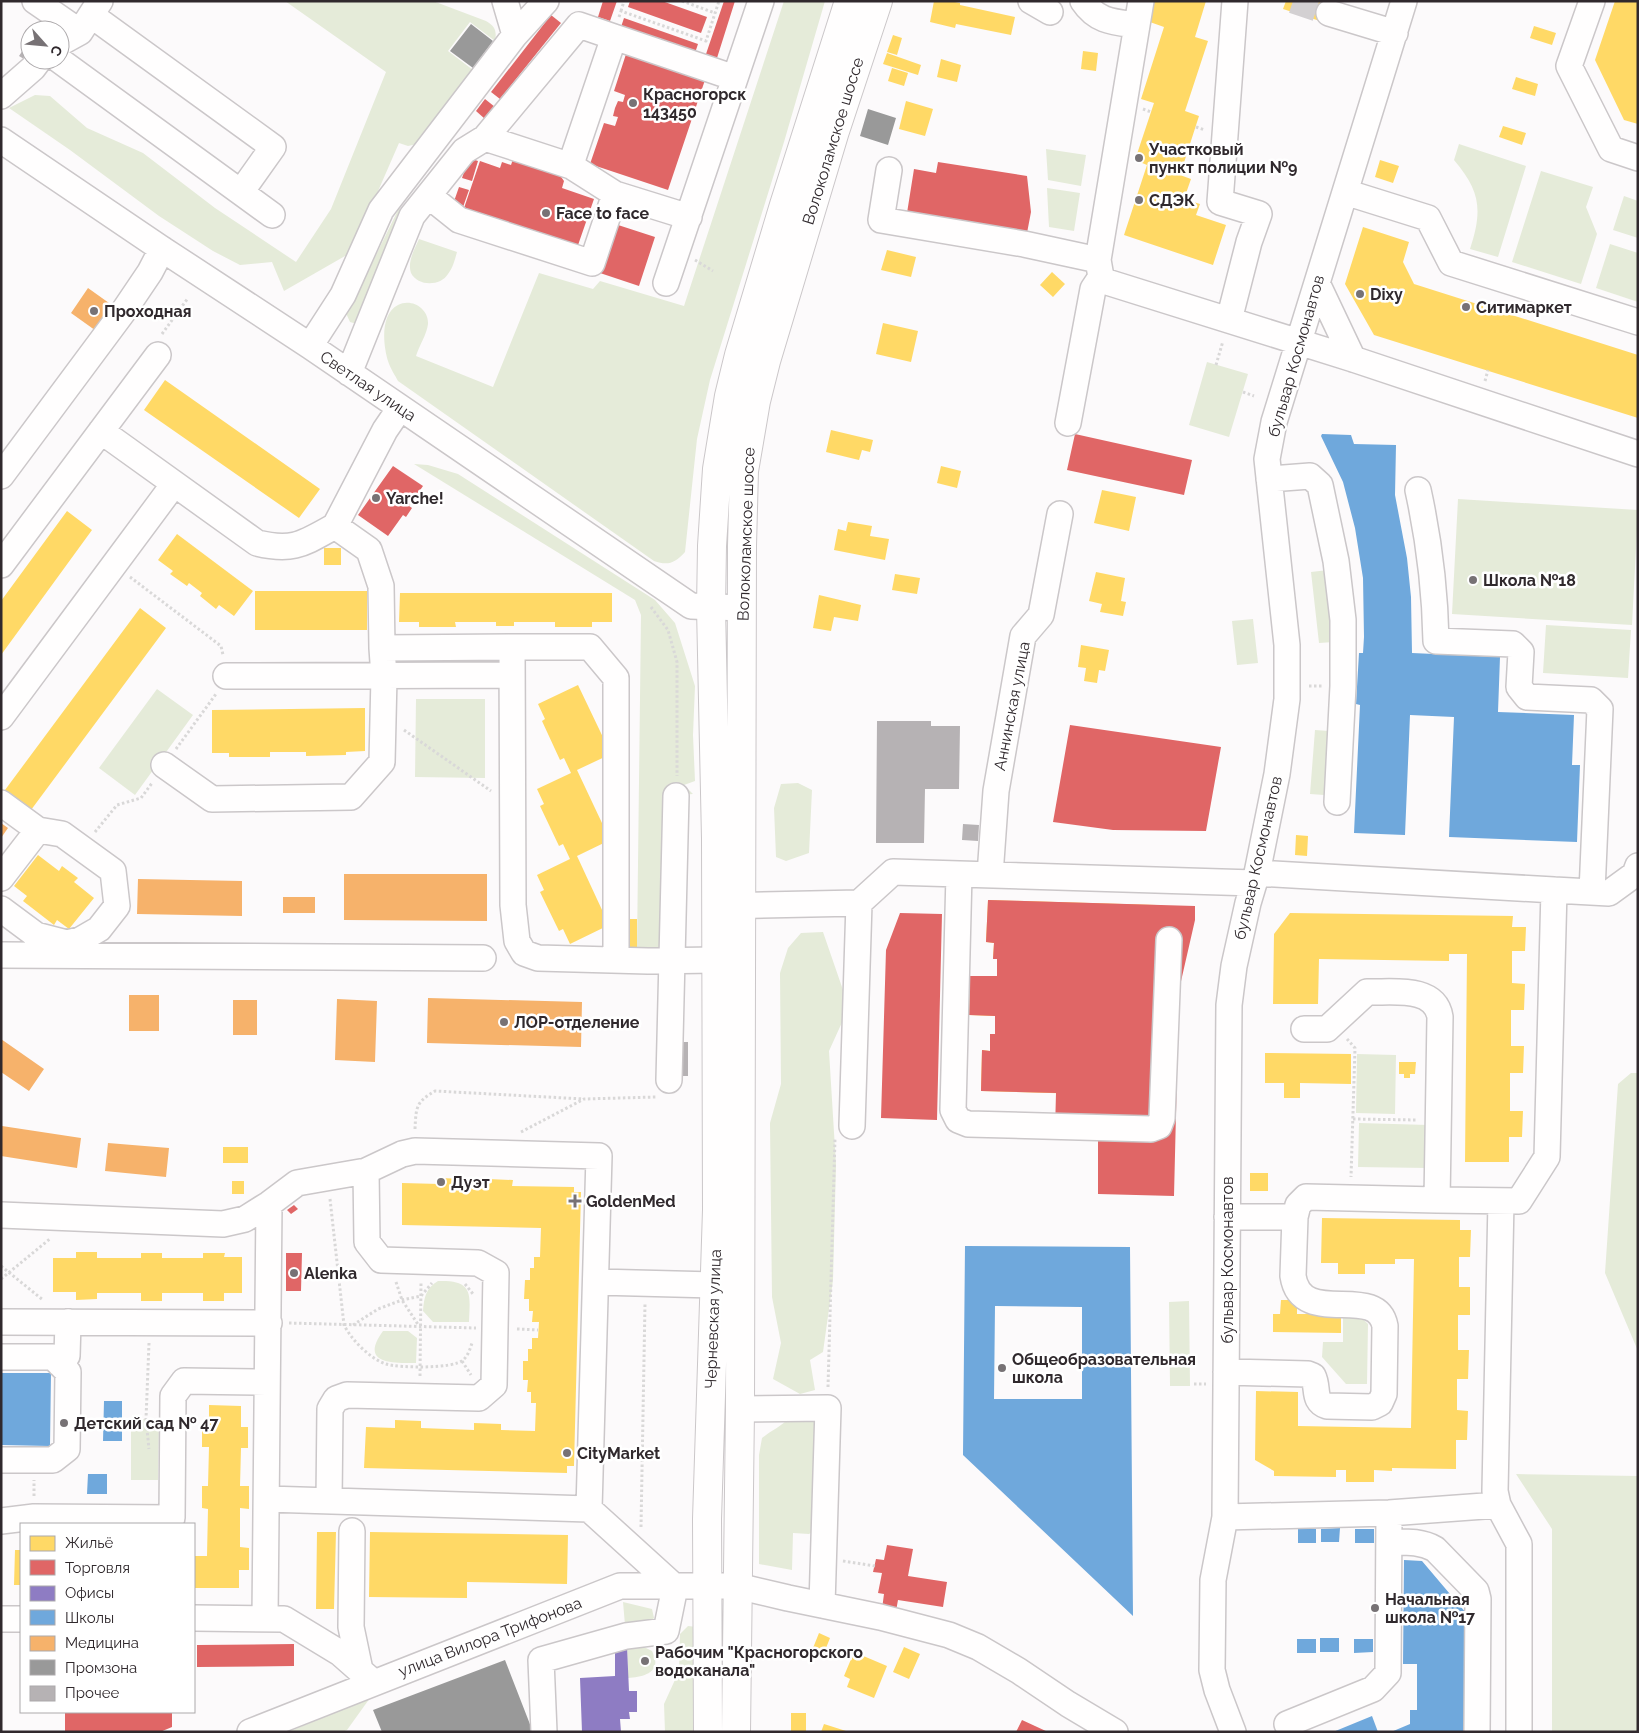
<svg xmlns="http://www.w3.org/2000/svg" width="1639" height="1733" viewBox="0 0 1639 1733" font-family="Raleway,sans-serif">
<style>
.green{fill:#e5ebd9}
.homes{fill:#ffd966}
.shops{fill:#e06666}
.offices{fill:#8e7cc3}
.schools{fill:#6fa8dc;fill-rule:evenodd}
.health{fill:#f6b26b}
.industry{fill:#999}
.building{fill:#b6b2b4}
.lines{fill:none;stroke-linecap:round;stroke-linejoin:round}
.minor-tunnel{stroke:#d3d0d2;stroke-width:25;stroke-dasharray:25 12;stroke-linecap:butt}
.minor-casing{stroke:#cbc7c9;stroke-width:28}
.major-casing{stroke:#cbc7c9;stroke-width:30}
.path{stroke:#d9d8d8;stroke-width:3;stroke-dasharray:2.5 2.5;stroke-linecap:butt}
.minor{stroke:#fffefe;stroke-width:25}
.major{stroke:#fffefe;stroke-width:28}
.poi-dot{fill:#777275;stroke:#fff;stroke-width:2}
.labels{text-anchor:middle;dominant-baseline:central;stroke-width:5;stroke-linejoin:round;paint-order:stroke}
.poi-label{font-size:16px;font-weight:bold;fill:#30292d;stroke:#fff;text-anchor:start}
.street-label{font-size:16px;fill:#30292d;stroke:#fff}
</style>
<rect width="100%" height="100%" fill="#fcfafb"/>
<path class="green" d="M285,1H433L486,21C495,26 497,31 495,41L470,22L448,51L473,70L417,144L408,146L399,143L365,221L353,261L345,256L284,291L272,262L240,265L213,251L159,216L70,150L9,108L35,95L50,96L87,128L143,153L215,208L296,262L331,209L386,72Z
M784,1H825L784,142L710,380L697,439L685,552C675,563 668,566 654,561L398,381C395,375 390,368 388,361C383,345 380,314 398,305C412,298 429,309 428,324C427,334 419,346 416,356L493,387L539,273L593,289L600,281L684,306Z
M1459,144L1526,166L1498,257L1470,249C1483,209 1480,191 1454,160Z
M1046,149L1086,155L1081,186L1048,180Z
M1541,171L1593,187L1586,207L1597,234L1581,284L1512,262Z
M1047,188L1080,193L1074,231L1049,227Z
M1624,196L1638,201V238L1613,230Z
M399,208L405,217L357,324L350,322L345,311L353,302Z
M419,239L457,252C455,259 453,268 448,274C441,286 418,287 411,273C407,262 415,248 419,239Z
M1610,244L1638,253V302L1596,288Z
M1207,362L1248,374L1229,437L1189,425Z
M414,464L428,465L458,474L655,600L675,623L695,686L693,735L695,781L684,785L693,794L666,796L661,949L637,947L641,615L635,600Z
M1458,499L1638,510L1632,625L1452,614Z
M1328,570L1334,642L1319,643L1311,572Z
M1253,619L1258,663L1237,665L1232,621Z
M1546,625L1631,630L1628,678L1543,673Z
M157,689L193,715L135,795L99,768Z
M416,699H485V778L415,777Z
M1315,730L1329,731L1324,795L1310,794Z
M798,783L812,790L809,853L786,861L776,857L774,808L781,784Z
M823,932L843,990L844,1018L829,1051L836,1165L833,1280L823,1352L810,1360L815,1390L800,1394L773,1379L781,1343L772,1297L770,1123L781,1084L780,973L788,948L801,933Z
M1357,1054L1396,1055L1395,1114L1356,1113Z
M1631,1073H1638V1351L1605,1273L1618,1084Z
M1359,1123L1428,1125L1427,1168L1358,1167Z
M438,1281C474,1280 470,1294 469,1322H433L423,1311C424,1297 426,1288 438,1281Z
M1189,1301L1190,1386H1170L1169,1302Z
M1343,1318H1362L1368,1324L1367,1384H1346L1322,1357L1323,1342H1343Z
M383,1331H408L417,1338L416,1363C392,1363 359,1364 383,1331Z
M790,1417L822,1419L815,1530L809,1534L793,1533L792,1570L759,1564V1455L762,1438C772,1430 782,1426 790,1417Z
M131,1419H159L158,1480H131Z
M1516,1474L1638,1476V1732H1552V1529Z
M623,1602L652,1609L654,1618L651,1621L625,1625Z
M688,1626L697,1627V1732H665L664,1704L679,1671L680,1634Z
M627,1647H644L652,1651C663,1672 645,1677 628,1678Z
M370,1698L347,1730L342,1732H288Z"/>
<path class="homes" d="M934,1H950L960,3V5L1015,17L1011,35L956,24L955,28L930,22Z
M1153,1H1206L1195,37L1208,41L1185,111L1199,116L1180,175L1191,179L1184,199L1200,204L1196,215L1226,225L1213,265L1124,235L1147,165L1135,160L1154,103L1141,99L1164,27L1147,21Z
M1286,1H1333L1326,23L1283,9Z
M1615,1H1638V124L1624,120L1595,60Z
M1534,26L1556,33L1552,45L1530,38Z
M893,35L902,38L897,55L887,52Z
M1083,51L1098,53L1096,71L1081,69Z
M887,53L921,65L918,75L883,64Z
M941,59L961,65L957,82L937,77Z
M892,68L908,73L904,86L888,81Z
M1516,77L1538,84L1535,96L1512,89Z
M906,101L933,109L925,136L899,129Z
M1503,126L1526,133L1522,145L1499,137Z
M1380,160L1399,166L1393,183L1375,177Z
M1363,227L1409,242L1403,262L1414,284L1638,355V418L1374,335L1345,284Z
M887,250L916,257L911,277L881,270Z
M1052,272L1065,284L1053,297L1040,285Z
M883,323L918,331L911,362L876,354Z
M165,380L320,489L299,518L144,410Z
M831,430L873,440L870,452L862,450L859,460L826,452Z
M941,466L961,471L957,488L937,483Z
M1102,490L1136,497L1129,531L1094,523Z
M67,511L92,530L1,655V601Z
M848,522L872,526L870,536L889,539L885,560L834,550L838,529L846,531Z
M177,534L253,591L234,616L219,605L216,609L200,596L202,593L189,583L187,586L170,574L173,571L158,560Z
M324,548H341V565H324Z
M1096,572L1125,578L1121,601L1126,602L1123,616L1100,612L1102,604L1089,601Z
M895,574L920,578L917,594L892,590Z
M255,591H367V630H255Z
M400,593H612V622H592V627H555V622H514V626H496V622H455L456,627H419V622H399Z
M819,595L861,605L858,621L834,617L831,631L813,628Z
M140,608L166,628L31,810L5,790Z
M1081,645L1109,650L1105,671L1099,670L1097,683L1084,681L1086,668L1078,667Z
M578,685L611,754L577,770L610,840L577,856L609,925L570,944L563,929L559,931L540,892L544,890L537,875L570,859L563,844L559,846L540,806L544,804L537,789L571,773L564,758L560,760L542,721L545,719L538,704Z
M365,708V751L346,752V755L306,756V752H270V757H229V753H212V710Z
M1296,835L1308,836L1307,856L1295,855Z
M38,855L59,871L62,866L78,878L74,882L94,898L69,929L57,920L54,925L23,901L27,896L14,886Z
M988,900L1157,905L1156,946L1042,942L1038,1052L1154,1056L1152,1096L981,1091L982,1050L990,1051V1034H995V1016L969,1015L970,976H997V959H993L994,943L986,942Z
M1290,913L1513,916L1512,927H1526L1525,951H1512V983L1525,984L1524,1010H1511V1046H1524L1523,1073H1510V1111H1523L1522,1137H1509V1162H1465L1467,954H1449V961L1319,959L1318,1004H1273L1274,934Z
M622,919H637V947H622Z
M1265,1053L1351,1054V1084L1300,1083V1098H1284V1083H1265Z
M1399,1062H1416L1415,1074H1410V1078H1404V1074H1399Z
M223,1147H248V1163H223Z
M1250,1173H1268V1191H1250Z
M440,1178L465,1179L464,1184L488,1185V1179L513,1180L512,1186L574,1187V1192H581L574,1466H567V1473L364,1468L366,1427L395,1428V1420L421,1421V1428L474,1430V1423L501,1424V1430L535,1431L536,1403H531V1392H527L528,1380H523V1361H528V1349H532V1338H538L539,1322H532L533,1311H529V1299H524L525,1280H530V1268H534V1257H540L541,1228L402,1225V1183L440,1184Z
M232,1181H244V1194H232Z
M1322,1218L1460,1220V1230H1471L1470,1257H1459V1287H1470V1315H1458V1350H1469L1468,1379H1457V1410L1468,1411L1467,1440H1456V1469L1392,1468V1471L1374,1470V1482H1346V1470H1336V1477L1274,1476V1471L1255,1460L1256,1391L1298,1392V1426L1411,1428L1414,1259H1395V1264H1365V1274H1338V1263H1321Z
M76,1252H97V1258H141V1253H162V1258H203V1253H225L224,1257H242V1293H224V1301H203V1293H162V1301H141V1293H97V1299L76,1300V1292H53V1258H76Z
M1281,1300H1297V1314H1341V1333L1273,1332V1314H1280Z
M209,1405L241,1406V1427H248V1448H241L240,1486H249V1509L240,1508V1547L249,1548V1570H239V1588H194V1556H207L208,1509L202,1508V1486H208L209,1447H202V1426L209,1427Z
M317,1532H336L334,1609H316Z
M370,1532L568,1535L567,1584L467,1582V1598L369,1597Z
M15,1550H21V1585H14Z
M819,1633L830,1638L824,1653L813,1648Z
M904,1647L920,1654L909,1679L893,1672Z
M854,1652L887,1666L874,1698L847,1687L850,1679L844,1676Z
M791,1713H806V1732H791Z
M824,1724L846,1731V1732H821Z"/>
<path class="shops" d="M603,1H617L610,21L598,17Z
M630,1H662L707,17L701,33L628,7Z
M724,1H735L717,58L706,54Z
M551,15L561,23L500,99L491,92Z
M624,18L698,44L695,53L621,27Z
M627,51L706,77L668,190L590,164L604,123L615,126L618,117L613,116L615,108L618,101L623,102L625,95L614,91Z
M485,99L495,107L485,119L476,111Z
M469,158L478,161L472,181L462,178Z
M513,159L559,174L564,181L562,188L594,199L577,248L463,211L480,161L500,168L502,162L511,165Z
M938,162L1027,176L1031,212L1027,233L907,213L914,169L936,173Z
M459,187L469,190L462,210L452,207Z
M615,224L655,237L639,286L600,273Z
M1075,434L1192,460L1184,495L1067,470Z
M393,466L423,486L409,506L412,508L406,517L403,515L388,536L358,515Z
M1070,725L1221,747L1206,831L1113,830L1053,822Z
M988,900L1195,906V920L1179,990L1174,1196L1098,1194V1131L1055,1130L1056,1093L981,1091L982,1050L990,1051V1034H995V1016L969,1015L970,976H997V959H993L994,943L986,942Z
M900,913L942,914L937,1120L881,1118L886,950Z
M294,1205L298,1209L291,1214L287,1210Z
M286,1253H302L301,1291H286Z
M887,1545L913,1549L908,1576L947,1582L943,1607L898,1600L896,1611L882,1609L884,1594L878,1593L882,1573L873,1572L876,1559L884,1560Z
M294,1644V1666L197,1667V1645Z
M65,1712H172V1727L160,1732H65Z
M1022,1720L1048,1732H1016Z"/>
<path class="offices" d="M627,1647L629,1691H637V1712H629L630,1719H620L621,1732H582L580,1678L615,1676V1648Z"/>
<path class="schools" d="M1322,434L1351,435L1354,444L1396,445L1395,495L1407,558L1411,597L1412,653L1500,657L1498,712L1574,715L1572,765H1580L1577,842L1449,837L1454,717L1410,715L1405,835L1354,833L1360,705L1356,704L1359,653H1363L1364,637L1363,578L1355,528L1343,482L1321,436Z
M965,1246L1130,1247L1133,1616L963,1455ZM995,1306L1082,1307V1399H994Z
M1,1373H51L50,1446L1,1445Z
M104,1401H122V1441H103Z
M88,1474H107V1494H87Z
M1340,1528L1339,1542H1321V1529Z
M1298,1529H1316V1543H1298Z
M1355,1529H1374V1543H1355Z
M1404,1560L1422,1561L1472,1620L1471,1732H1391L1410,1724V1710H1417V1664H1403Z
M1320,1638H1339V1652H1320Z
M1297,1639H1316V1653H1297Z
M1354,1639H1373V1652L1354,1653Z
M1372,1716L1378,1732H1333Z"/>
<path class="health" d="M88,288L116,308L99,333L71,313Z
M1,823L8,828L1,838Z
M344,874H487V921L344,920Z
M138,879L242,881V916L137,914Z
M283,897H315V913H283Z
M129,995H159V1031H129Z
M428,998L582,1002L581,1047L427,1043Z
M337,999L377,1001L375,1062L335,1060Z
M233,1000H257V1035H233Z
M1,1039L44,1069L29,1091L1,1072Z
M2,1126L81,1138L77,1168L1,1156Z
M108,1143L169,1148L166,1177L105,1171Z"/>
<path class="industry" d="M471,24L493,41L473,68L450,51Z
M868,109L896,118L888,145L860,136Z
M505,1660L533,1732H382L373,1710Z"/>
<path class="building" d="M25,47L30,50L29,62L19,56Z
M877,721H931V726H960L959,789H925L924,843H876Z
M963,824L979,825L978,841L962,840Z
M681,1042H688V1076H679Z"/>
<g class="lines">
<path class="minor-tunnel" d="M1293,1L1329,13"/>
<defs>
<path id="minor" d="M35,1L80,32
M505,1L515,35
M1031,1L1050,12
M1083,1C1097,22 1114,22 1137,25
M1141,1L1098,260L1101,277L1107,282L1353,359L1638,454
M1592,1L1569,66L1611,149L1638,158
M1329,13L1395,33
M91,15L273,147L241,192
M60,43L80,32L100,1
M59,60L272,215
M1,96L33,68L39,60
M485,138L571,166
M1,140L162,249L310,346L691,606L742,608
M889,170L881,220L1024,244L1098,260
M1345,192L1428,218L1451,263L1638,322
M429,196L459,220L592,263L615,194
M689,217L615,194L571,166L574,155L614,37L735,78
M666,283L761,1
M1317,283L1353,359
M1229,320L1249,242L1259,214L1220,202L1235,1
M310,346L343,295L381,210L515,35L546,1
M349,373L412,216L464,151L485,138L579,25L614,37
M400,408L385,430L335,526L369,550L381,586L382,648L512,647L513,905L517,941L524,953L538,958L648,961L715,960
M1068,423L1093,289L1101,277
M101,431L257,543C294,552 304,543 335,526
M1,476L123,312L150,272L162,249
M1269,479L1310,476L1320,485L1336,561L1343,620V686L1337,802
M1418,490C1429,540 1435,589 1436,641L1513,644L1521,652L1519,687L1527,697L1591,700L1600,709L1592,892
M1,565L158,355
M512,647H590L616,678V960
M226,676L512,675
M1,717L174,484
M164,765L212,799L351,797L382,762L384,677L382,648
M1,803L38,830L62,834L113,871L117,906L99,929L80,940L67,943L36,935L1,909
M1257,873L1554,890L1547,1157L1519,1201L1437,1200L1440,1017C1435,985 1391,993 1367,992L1327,1029H1304
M959,874L953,1110L958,1120L968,1124L1151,1129L1159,1126L1162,1118L1169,940
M990,875L996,791L1023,636L1041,615L1060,514
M1,878L38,830
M1554,890L1609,893L1635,874L1638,866
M721,906L859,903L893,872L1254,883
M1,955L483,958
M669,1080L676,796
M852,1126L859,903
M1,1215L223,1224L245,1219L269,1204L297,1183L366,1171L402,1154L415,1151L599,1156L589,1509
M1227,1217H1295
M597,1282L714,1285
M1,1322L269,1323
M1,1357H53L68,1372L67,1449L53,1460H1
M60,1364L67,1356L68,1322
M1226,1372L1308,1374L1313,1376C1319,1388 1312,1401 1327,1406L1372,1407L1380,1403L1384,1394L1385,1326C1377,1282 1301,1329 1293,1276L1295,1217L1298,1205L1306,1197L1437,1200
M740,1409L828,1408L822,1605
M267,1499L589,1509L675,1587L666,1631L626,1636L541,1660L544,1732
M329,1501L330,1409L336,1399L347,1395L479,1398L494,1385L496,1273L478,1263L381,1260L367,1242L366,1171
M1498,1505L1519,1544V1732
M1225,1517L1389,1513L1498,1505L1495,1491L1501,1201
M1,1521L34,1517L172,1518L173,1396L184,1381L266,1382
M352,1531L351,1627L360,1670
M1389,1542C1406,1542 1421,1541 1435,1549L1476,1591L1478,1599L1477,1732
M194,1618L284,1619L340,1653L373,1682
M265,1618L269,1204
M1,1619H21
M1287,1724L1373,1689L1388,1673L1389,1513
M250,1732L620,1586H737L788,1598L880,1617L949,1635L978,1647L1019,1671L1068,1704L1115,1732
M1233,1732L1217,1690L1212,1670L1213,1580L1225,1517L1229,1005L1234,966L1248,903L1257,873L1277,774L1287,699V645L1267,459L1274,422L1404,1"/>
<path id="major" d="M708,1732L707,1519L717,1210L716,839L711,608L712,546L717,469L729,396L739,355L784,205L849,1
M736,1732L740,1409L742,546L744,471L756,401L766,361L835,131L878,1"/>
</defs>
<use href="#minor" class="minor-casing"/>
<use href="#major" class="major-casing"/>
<path class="path" d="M682,1L715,13
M621,11L624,1
M619,17L621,11L706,41L719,1
M1143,109L1151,112
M1196,127L1205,130
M695,260L713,271
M1506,314L1510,302
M162,334L188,298
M1216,365L1223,341
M1485,381L1488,370
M1243,392L1254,396
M130,577L221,646L223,655
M651,607L668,630L677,662V776
M1309,686H1323
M404,730L491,791
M176,749L216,694
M95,832L117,805L141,798L152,783
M1347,1039L1355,1048L1351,1177
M1353,1119L1418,1120
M415,1129C416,1107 416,1102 435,1091L584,1099
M521,1132L584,1099L656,1097
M330,1199L344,1325C351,1339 370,1359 386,1364C398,1368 454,1369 463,1360C468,1356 470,1349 472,1343
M1,1266L43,1300
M1,1279L51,1238
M396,1282L402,1300L419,1326
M465,1284L473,1294
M289,1323L476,1328
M353,1325L378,1309L402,1300L421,1296L432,1283
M517,1329L538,1330
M149,1343L146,1419L149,1449
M462,1361L471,1375
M420,1376L421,1282
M1194,1384H1206
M828,1387L835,1138
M34,1496V1480
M641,1527L645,1303
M843,1561L875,1566"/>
<use href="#minor" class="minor"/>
<use href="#major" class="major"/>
</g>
<g class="poi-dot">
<circle cx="633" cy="103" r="5"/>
<circle cx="1139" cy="158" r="5"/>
<circle cx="1139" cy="200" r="5"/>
<circle cx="546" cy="213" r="5"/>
<circle cx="1360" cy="294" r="5"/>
<circle cx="1466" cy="307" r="5"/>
<circle cx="94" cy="311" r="5"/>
<circle cx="376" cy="498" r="5"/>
<circle cx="1473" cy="580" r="5"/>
<circle cx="504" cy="1022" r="5"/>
<circle cx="441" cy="1182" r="5"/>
<path d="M572.5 1193.5h5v5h5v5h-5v5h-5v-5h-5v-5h5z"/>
<circle cx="294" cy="1273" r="5"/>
<circle cx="1002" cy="1368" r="5"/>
<circle cx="64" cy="1423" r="5"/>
<circle cx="567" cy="1453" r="5"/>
<circle cx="1375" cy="1608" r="5"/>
<circle cx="645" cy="1661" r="5"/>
</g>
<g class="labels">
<g class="poi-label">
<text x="643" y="94">Красногорск<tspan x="643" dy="18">143450</tspan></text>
<text x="1149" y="149">Участковый<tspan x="1149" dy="18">пункт полиции №9</tspan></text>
<text x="1149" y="200">СДЭК</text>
<text x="556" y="213">Face to face</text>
<text x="1370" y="294">Dixy</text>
<text x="1476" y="307">Ситимаркет</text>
<text x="104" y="311">Проходная</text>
<text x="386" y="498">Yarche!</text>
<text x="1483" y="580">Школа №18</text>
<text x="514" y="1022">ЛОР-отделение</text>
<text x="451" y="1182">Дуэт</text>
<text x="586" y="1201">GoldenMed</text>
<text x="304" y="1273">Alenka</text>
<text x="1012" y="1359">Общеобразовательная<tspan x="1012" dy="18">школа</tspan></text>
<text x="74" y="1423">Детский сад № 47</text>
<text x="577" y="1453">CityMarket</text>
<text x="1385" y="1599">Начальная<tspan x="1385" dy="18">школа №17</tspan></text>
<text x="655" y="1652">Рабочим "Красногорского<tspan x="655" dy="18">водоканала"</tspan></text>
</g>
<g class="street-label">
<text transform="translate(833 141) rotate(-73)">Волоколамское шоссе</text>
<text transform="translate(1296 356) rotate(-74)">бульвар Космонавтов</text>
<text transform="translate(368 386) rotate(34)">Светлая улица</text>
<text transform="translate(746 534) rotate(-88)">Волоколамское шоссе</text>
<text transform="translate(1012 706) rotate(-79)">Аннинская улица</text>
<text transform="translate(1258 858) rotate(-77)">бульвар Космонавтов</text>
<text transform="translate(1227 1260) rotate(-90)">бульвар Космонавтов</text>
<text transform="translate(713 1319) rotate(-88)">Черневская улица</text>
<text transform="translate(490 1637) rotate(-21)">улица Вилора Трифонова</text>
</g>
</g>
<rect width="1639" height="1733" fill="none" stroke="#30292d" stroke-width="5"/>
<rect x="20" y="1523" width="175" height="190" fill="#ffffff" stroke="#aca9ab"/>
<rect x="30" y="1536" width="25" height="15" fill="#ffd966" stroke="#aca9ab"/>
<text x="65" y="1548" font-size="15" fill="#30292d">Жильё</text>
<rect x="30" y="1560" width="25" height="15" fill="#e06666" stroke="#aca9ab"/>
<text x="65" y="1573" font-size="15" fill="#30292d">Торговля</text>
<rect x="30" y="1586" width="25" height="15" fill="#8e7cc3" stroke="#aca9ab"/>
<text x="65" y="1598" font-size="15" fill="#30292d">Офисы</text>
<rect x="30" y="1610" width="25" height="15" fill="#6fa8dc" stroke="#aca9ab"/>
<text x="65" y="1623" font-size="15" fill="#30292d">Школы</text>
<rect x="30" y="1636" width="25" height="15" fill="#f6b26b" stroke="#aca9ab"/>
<text x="65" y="1648" font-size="15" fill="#30292d">Медицина</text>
<rect x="30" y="1660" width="25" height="15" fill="#999999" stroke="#aca9ab"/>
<text x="65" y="1673" font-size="15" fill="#30292d">Промзона</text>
<rect x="30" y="1686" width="25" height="15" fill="#b6b2b4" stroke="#aca9ab"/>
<text x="65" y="1698" font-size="15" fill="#30292d">Прочее</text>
<g transform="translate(45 45) rotate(117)"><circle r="24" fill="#ffffff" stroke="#aca9ab"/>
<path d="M0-4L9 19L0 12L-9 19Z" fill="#777275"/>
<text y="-8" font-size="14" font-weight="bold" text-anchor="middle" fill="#30292d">С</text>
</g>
</svg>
